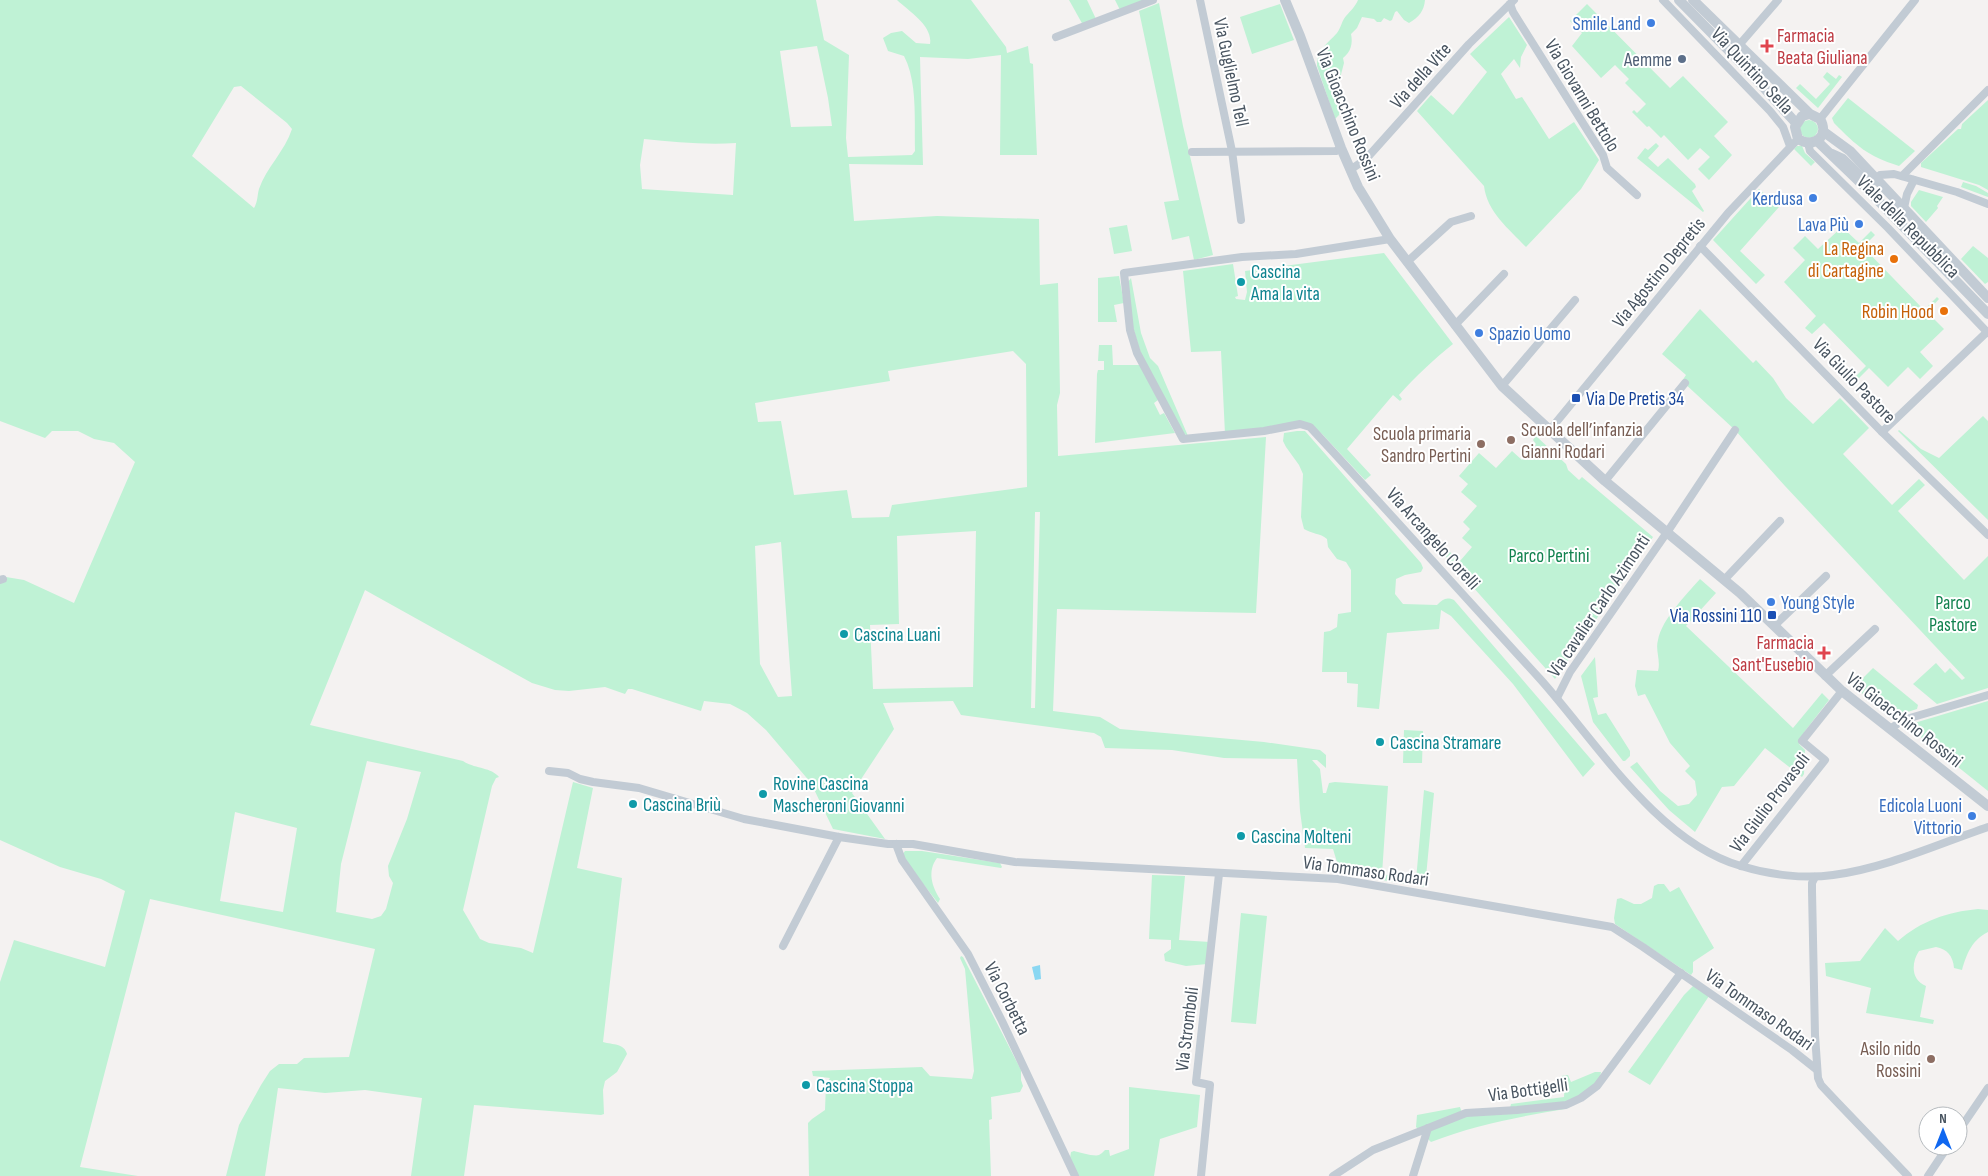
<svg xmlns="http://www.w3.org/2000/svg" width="1988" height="1176" font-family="'Sofia Sans Condensed',sans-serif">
	<rect width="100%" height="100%" fill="#f4f2f1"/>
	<g fill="#bff2d5" fill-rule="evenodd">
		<path d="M 0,0 L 816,0 L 824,40 L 849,55 L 846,138 L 848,157 L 912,155 L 915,151 C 914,121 918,83 904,56 L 888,51 L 883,38 L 891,33 L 902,31 L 916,43 L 930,44 C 933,26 910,12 897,0 L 971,0 L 1006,47 L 1007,53 L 1028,46 L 1030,63 L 1033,64 L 1037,155 L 1000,155 L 1001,55 L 968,59 L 920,57 L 923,165 L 849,164 L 854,221 L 937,216 L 1039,219 L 1040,285 L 1058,283 L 1060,393 L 1057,405 L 1058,456 L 1266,437 L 1256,613 L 1057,609 L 1053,711 L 1100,717 L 1120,729 L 1264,742 L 1320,750 L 1326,755 L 1326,768 L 1317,760 L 1312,760 L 1320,769 L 1323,793 L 1326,793 L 1329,783 L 1335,782 L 1388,786 L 1382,874 L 1416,880 L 1424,790 L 1434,793 L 1425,887 L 1345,874 L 1340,872 L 1333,849 L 1305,848 L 1300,811 L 1297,759 L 1224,758 L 1172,750 L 1105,748 L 1101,737 L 1094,733 L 961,715 L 953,701 L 883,703 L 894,729 L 852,793 L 885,839 L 833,829 L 811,783 L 766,730 L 747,713 L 730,704 L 704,701 L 701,711 L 632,689 L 628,689 L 625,694 L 605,687 L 569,691 L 555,690 L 532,683 L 365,590 L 310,725 L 463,761 C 475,769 491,767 499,777 L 496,778 L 492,786 L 463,910 L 480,939 L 489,943 L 521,948 L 533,953 L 573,782 L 593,788 L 577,868 L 622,878 L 603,1042 C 613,1045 624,1043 627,1054 L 617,1072 L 605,1081 L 603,1090 L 604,1114 L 601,1115 L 474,1105 L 464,1176 L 411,1176 L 422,1098 L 365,1090 L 325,1093 L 278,1088 L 265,1176 L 226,1176 L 239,1125 L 261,1085 L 270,1071 L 279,1064 L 297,1064 L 304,1058 L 349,1057 L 375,949 L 150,899 L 80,1167 L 138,1176 L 0,1176 L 0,982 L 14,940 L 105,967 L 125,891 L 101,879 L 60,867 L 0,840 L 0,576 L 24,580 L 74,603 L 135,462 L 114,443 L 94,439 L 78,431 L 52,431 L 45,438 L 0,421 ZM 817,46 L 828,98 L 832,126 L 791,127 L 780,51 ZM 241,86 L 287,123 L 292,129 C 285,151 266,168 259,189 C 257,196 258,201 254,208 L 192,156 L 234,87 ZM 644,139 C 675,142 705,145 736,143 L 733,195 L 642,189 L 640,165 ZM 1013,351 L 1026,364 L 1027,487 L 892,505 L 889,517 L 852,518 L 847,490 L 794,495 L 781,421 L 758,422 L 755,403 L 890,381 L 888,371 ZM 1035,512 L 1040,512 L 1035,708 L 1031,708 ZM 976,531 L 973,687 L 873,689 L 870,625 L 899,624 L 897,536 ZM 781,542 L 792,696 L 778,697 L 760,664 L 755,546 ZM 367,761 L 421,772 L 407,819 L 388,866 L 389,876 L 393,883 L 386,909 L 381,916 L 372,919 L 336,912 L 341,864 ZM 235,812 L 297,828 L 283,912 L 220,901 Z"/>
		<polygon points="1069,0 1087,0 1096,19 1083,25"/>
		<polygon points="1115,0 1146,0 1120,10"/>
		<path d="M 1358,0 L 1425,0 C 1424,11 1419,17 1409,23 L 1404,20 L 1397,11 L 1395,12 L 1392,20 L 1390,21 L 1384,18 L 1381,22 L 1377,22 L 1374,19 L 1362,17 L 1357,28 L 1351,34 C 1353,43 1351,52 1343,58 L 1344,63 L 1338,86 L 1340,89 L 1343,111 L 1335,119 L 1317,66 C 1317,50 1327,44 1337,33 C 1341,28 1342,20 1346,16 C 1351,10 1355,7 1358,0 Z"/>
		<polygon points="1159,3 1183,126 1213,255 1194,260 1189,236 1172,240 1164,202 1179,200 1139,11"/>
		<polygon points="1280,4 1294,40 1252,54 1240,17"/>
		<polygon points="1587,4 1670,88 1683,76 1728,122 1714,136 1732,155 1709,180 1698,169 1710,157 1700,148 1688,160 1664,135 1661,138 1649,126 1647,127 1632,112 1634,110 1637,113 1646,104 1625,83 1629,79 1615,65 1601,78 1572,46 1582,33 1570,21"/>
		<path d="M 1509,17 L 1527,45 L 1521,57 L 1520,68 L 1514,59 L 1501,74 L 1516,99 L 1522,97 L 1549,139 L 1574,122 L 1599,160 L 1581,189 L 1526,247 C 1509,229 1487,212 1484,186 L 1417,111 L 1431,95 L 1453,115 L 1487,72 L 1470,54 Z"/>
		<polygon points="1827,72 1836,79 1839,75 1842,77 1818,108 1796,88 1800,84 1816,99 1830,84 1823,77"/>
		<path d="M 1848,98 L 1915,151 L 1899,166 C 1867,156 1857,146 1834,123 L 1832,118 Z"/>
		<polygon points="1988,100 1988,190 1979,185 1921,167 1921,163 1958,129 1961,129 1962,124"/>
		<circle cx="1809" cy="129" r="9"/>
		<polygon points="1656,143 1659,146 1648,158 1658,167 1668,158 1695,184 1696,187 1692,191 1704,211 1703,212 1637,158 1645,148 1648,150"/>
		<polygon points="1797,146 1802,146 1805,153 1815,162 1811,166 1794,149"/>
		<polygon points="1963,182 1976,186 1988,193 1988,197 1961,187"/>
		<polygon points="1759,189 1779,207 1740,251 1765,275 1756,284 1713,240"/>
		<polygon points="1919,190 1943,197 1937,206 1938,208 1926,222 1911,206 1911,202"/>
		<polygon points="1127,225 1132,251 1114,254 1109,228"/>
		<polygon points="1842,227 1859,243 1871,231 1875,235 1863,247 1924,310 1937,297 1939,299 1927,312 1944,329 1920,352 1933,366 1920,379 1908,367 1888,387 1869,368 1856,381 1854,378 1866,366 1824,323 1812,334 1805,328 1816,316 1784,282 1805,260 1793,248 1805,236 1818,249"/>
		<polygon points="1973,246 1988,258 1988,282 1985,284 1961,259"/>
		<path d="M 1384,253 L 1453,344 C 1433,360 1416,376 1399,395 L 1402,399 L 1400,401 L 1393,395 L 1347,449 L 1371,475 L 1365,480 L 1323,435 L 1316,429 L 1300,424 L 1225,434 L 1221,351 L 1191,352 L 1183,271 L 1233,264 L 1238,296 L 1235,297 L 1236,299 L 1245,300 L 1247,292 L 1245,271 Z"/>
		<polygon points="1119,276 1124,303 1114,305 1117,322 1098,322 1098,278"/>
		<polygon points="1131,278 1141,333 1150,358 1158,366 1188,436 1184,434 1141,354 1132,324 1128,282"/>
		<polygon points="1700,309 1753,363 1756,360 1773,378 1786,398 1813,424 1840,398 1869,428 1843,454 1892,505 1919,479 1925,485 1898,511 1964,580 1988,556 1988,688 1937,704 1913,684 1936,663 1945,673 1950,668 1962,680 1965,678 1785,486 1735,430 1682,381 1686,375 1662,354"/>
		<polygon points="1099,345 1112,345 1113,365 1140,365 1158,400 1154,403 1160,415 1164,413 1175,433 1095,443 1097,374 1098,370 1104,370 1104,361 1098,361"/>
		<polygon points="1983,416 1988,421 1988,520 1898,431 1899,430 1921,449 1939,458"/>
		<path d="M 1297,431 L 1305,431 L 1421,563 L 1423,568 L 1421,572 L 1405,575 L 1396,579 L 1395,594 L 1403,604 L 1437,605 C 1443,599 1446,597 1454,600 L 1595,764 L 1583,777 L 1513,684 L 1451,616 L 1441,610 L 1439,629 L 1387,633 L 1379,709 L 1357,707 L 1358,684 L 1347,683 L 1347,672 L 1322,672 L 1324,632 L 1330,631 L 1337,627 L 1338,614 L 1351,612 L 1351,570 L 1346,562 L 1337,559 L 1328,547 L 1327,539 C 1320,533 1312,534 1304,529 L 1301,517 L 1303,474 L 1299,465 L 1286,447 L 1283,441 L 1284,433 Z"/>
		<polygon points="1536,436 1566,464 1568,470 1579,480 1582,477 1653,537 1555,679 1439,549 1442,545 1460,561 1472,547 1462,538 1470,529 1463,522 1477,506 1461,492 1468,484 1459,476 1479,453 1496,468 1512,451 1522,460 1536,444 1533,440"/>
		<path d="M 1700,579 L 1716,593 L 1686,626 L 1793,728 L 1822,693 L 1829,700 L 1805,731 L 1799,744 L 1805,750 L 1804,774 L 1802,777 L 1765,748 L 1734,786 L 1722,787 L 1695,832 L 1669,810 L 1630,767 L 1637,762 L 1660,791 L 1678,806 L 1689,804 L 1697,795 L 1695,781 L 1685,771 L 1690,766 L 1670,743 L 1645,694 L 1638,696 L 1635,686 L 1637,670 L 1658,671 C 1661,661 1655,650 1658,640 C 1662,619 1686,595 1700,579 Z"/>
		<polygon points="1595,657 1598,697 1593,698 1598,715 1606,713 1630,751 1630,756 1625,761 1623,761 1593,722 1581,676"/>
		<polygon points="1873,668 1918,705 1917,709 1892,717 1854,687"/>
		<polygon points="1988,701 1988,791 1912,730 1911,724"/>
		<polygon points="1404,730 1423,731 1422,763 1403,763"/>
		<path d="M 905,851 L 922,851 L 1000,863 L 1002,867 L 1001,868 L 937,858 C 927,871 932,887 940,899 L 938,903 L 906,862 L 903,854 Z"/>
		<polygon points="1152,875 1185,876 1179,940 1210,942 1207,964 1186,966 1165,961 1164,954 1171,949 1171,940 1149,939"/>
		<polygon points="1658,884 1664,884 1670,892 1679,887 1714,948 1693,962 1693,972 1691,975 1615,924 1614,918 1617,899 1621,898 1634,904 1641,904 1652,898 1654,886"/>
		<path d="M 1978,909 L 1988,910 L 1988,932 C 1972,940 1967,953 1962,970 L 1954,968 C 1953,956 1947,949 1936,947 L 1919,951 C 1911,963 1911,980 1926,986 L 1920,1017 L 1934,1020 L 1933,1024 L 1866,1013 L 1871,988 L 1826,976 L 1825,963 L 1860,961 L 1885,928 L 1898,941 C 1921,921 1947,912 1978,909 Z"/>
		<polygon points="1241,913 1267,916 1256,1024 1231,1022"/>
		<polygon points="961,956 963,957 1021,1070 1021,1080 1023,1086 1020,1092 991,1097 992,1119 989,1120 991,1176 809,1176 808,1123 812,1119 825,1110 826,1084 830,1078 813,1076 812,1071 922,1067 930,1076 972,1079 974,1071 965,969 960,958"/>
		<polygon points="1694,985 1709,996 1650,1085 1628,1072 1684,995"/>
		<polygon points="1595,1072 1601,1072 1599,1082 1580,1096 1566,1102 1510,1108 1511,1104 1564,1097 1565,1080 1561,1076 1568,1075 1571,1082"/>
		<path d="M 1129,1087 L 1200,1095 L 1197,1127 L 1160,1139 L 1154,1176 L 1078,1176 L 1070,1158 L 1071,1152 L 1074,1151 C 1078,1152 1095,1157 1099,1155 C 1101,1154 1103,1152 1105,1150 L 1109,1150 L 1110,1156 L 1129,1149 Z"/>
		<path d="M 1566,1105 L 1565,1109 C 1518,1117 1475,1125 1431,1142 L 1426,1137 L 1429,1128 L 1467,1114 Z"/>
		<polygon points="1460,1107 1462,1113 1419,1130 1416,1127 1417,1115"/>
	</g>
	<polygon fill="#8ad7f2" points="1040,965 1041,979 1035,980 1032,967"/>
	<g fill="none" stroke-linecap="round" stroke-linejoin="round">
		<g stroke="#c2cbd4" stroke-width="8">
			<polyline points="1200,0 1232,151 1241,220"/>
			<polyline points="1663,0 1770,111 1783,127 1790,146"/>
			<polyline points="1510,4 1513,12 1603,155 1607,168 1637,195"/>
			<polyline points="1056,37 1153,0"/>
			<polyline points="1740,44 1778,0"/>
			<polyline points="1820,119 1915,0"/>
			<polyline points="1808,143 1810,151 1888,228 1988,333"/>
			<polyline points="1192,152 1336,151 1341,148"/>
			<polyline points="1832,153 1843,158 1868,182 1872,182 1880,175 1894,174 1957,192 1988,204"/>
			<polyline points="1350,170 1366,159 1469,44 1514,0"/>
			<polyline points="1902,176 1988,90"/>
			<polyline points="1904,208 1907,194 1914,180"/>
			<path d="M 1390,239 L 1296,254 L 1242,257 L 1124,273 L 1130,330 L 1137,353 L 1183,439 L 1264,431 L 1300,424 L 1310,427 C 1388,511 1464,596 1541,680 C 1597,743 1658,842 1741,866 C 1770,875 1804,879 1833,875 C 1886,868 1938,844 1988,827"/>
			<polyline points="1700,246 1882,432 1988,535"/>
			<polyline points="1407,262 1451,222 1471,216"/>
			<polyline points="1455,325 1504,274"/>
			<polyline points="1502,386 1575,300"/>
			<polyline points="1549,431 1728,213 1798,139"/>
			<polyline points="1882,432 1987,332"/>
			<polyline points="1605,481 1685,383"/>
			<polyline points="0,580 3,579"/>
			<polyline points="1724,580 1780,521"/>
			<polyline points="1774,626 1826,576"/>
			<polyline points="1825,676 1875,629"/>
			<polyline points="1557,698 1570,672 1670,528 1735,430"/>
			<polyline points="1890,729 1903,720 1988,695"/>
			<polyline points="549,771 568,773 580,779 593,782 639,788 744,819 839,837 888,844 913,844 1015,862 1338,879 1612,927 1643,947 1792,1050 1816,1069"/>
			<polyline points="896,844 902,860 968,954 1002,1021 1075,1176"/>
			<polyline points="1741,866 1825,760 1802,741 1842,691"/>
			<polyline points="1815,877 1812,883 1812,891 1815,1035 1818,1078 1821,1085 1837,1102 1908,1176"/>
			<polyline points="783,946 839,837"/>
			<polyline points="1958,1132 1988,1088"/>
			<polyline points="1201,1176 1210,1085 1196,1082 1219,874"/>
			<polyline points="1333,1176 1373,1150 1466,1113 1517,1110 1566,1105 1581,1098 1597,1086 1681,973"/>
			<polyline points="1413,1176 1428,1128"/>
			<polyline points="1928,1176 1948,1146"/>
		</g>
		<g stroke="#c2cbd4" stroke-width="10">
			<polyline points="1285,0 1300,36 1341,148 1358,187 1390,239 1502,386 1605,481 1740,593 1842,691 1988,806"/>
			<polyline points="1679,0 1745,67 1796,123"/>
			<path d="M 1693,0 L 1810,114 L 1820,119 C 1830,136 1814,149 1798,139 L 1795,127 L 1802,116 L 1810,114"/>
			<polyline points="1824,132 1850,151 1988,298"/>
			<polyline points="1817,141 1869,191 1988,314"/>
		</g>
	</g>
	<g fill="#3f7fe0" stroke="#fff" stroke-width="2">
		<circle cx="1651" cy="23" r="5"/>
		<circle cx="1813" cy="198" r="5"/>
		<circle cx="1859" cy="224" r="5"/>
		<circle cx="1479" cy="333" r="5"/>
		<circle cx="1771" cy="602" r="5"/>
		<circle cx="1972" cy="816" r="5"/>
	</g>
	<g fill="#e0444e" stroke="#fff" stroke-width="2">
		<path d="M1764.5 38.5h5v5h5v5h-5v5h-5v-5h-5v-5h5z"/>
		<path d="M1821.5 645.5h5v5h5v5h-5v5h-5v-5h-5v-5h5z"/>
	</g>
	<circle fill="#5c6f8a" stroke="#fff" stroke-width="2" cx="1682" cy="59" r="5"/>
	<g fill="#e8710a" stroke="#fff" stroke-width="2">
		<circle cx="1894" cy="259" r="5"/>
		<circle cx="1944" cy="311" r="5"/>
	</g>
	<g fill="#0f9aa8" stroke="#fff" stroke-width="2">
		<circle cx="1241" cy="282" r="5"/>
		<circle cx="844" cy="634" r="5"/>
		<circle cx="1380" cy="742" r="5"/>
		<circle cx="763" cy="794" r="5"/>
		<circle cx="633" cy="804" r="5"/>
		<circle cx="1241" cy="836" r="5"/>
		<circle cx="806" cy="1085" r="5"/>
	</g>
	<g fill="#1a4fb4" stroke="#fff" stroke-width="2">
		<rect x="1571" y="393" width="10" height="10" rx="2.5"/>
		<rect x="1767" y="610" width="10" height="10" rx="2.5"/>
	</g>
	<g fill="#8d6e63" stroke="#fff" stroke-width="2">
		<circle cx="1511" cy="440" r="5"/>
		<circle cx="1481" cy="444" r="5"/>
		<circle cx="1931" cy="1059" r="5"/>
	</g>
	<g text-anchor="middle" stroke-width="4" stroke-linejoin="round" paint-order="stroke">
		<g font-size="19" fill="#366cbe" stroke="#fff" text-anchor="end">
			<text x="1641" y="30">Smile Land</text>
			<text x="1803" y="205">Kerdusa</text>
			<text x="1849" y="231">Lava Più</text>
			<text x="1489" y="340" text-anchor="start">Spazio Uomo</text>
			<text x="1781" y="609" text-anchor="start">Young Style</text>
			<text x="1962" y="812">Edicola Luoni<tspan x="1962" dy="22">Vittorio</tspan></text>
		</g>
		<g font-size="19" fill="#be3a42" stroke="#fff" text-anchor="start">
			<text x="1777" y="42">Farmacia<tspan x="1777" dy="22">Beata Giuliana</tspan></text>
			<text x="1814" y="649" text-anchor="end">Farmacia<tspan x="1814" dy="22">Sant'Eusebio</tspan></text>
		</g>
		<g font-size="19" fill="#4e5e75" stroke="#fff" text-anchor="end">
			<text x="1672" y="66">Aemme</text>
		</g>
		<g font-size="19" fill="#485460" stroke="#fff">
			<text transform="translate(1753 70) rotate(47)" y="7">Via Quintino Sella</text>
			<text transform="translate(1232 72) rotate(78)" y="7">Via Guglielmo Tell</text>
			<text transform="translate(1420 75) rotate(-48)" y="7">Via della Vite</text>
			<text transform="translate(1583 95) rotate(59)" y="7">Via Giovanni Bettolo</text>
			<text transform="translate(1349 114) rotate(68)" y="7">Via Gioacchino Rossini</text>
			<text transform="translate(1909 226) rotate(45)" y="7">Viale della Repubblica</text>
			<text transform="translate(1658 272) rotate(-51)" y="7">Via Agostino Depretis</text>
			<text transform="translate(1855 380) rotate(46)" y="7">Via Giulio Pastore</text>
			<text transform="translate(1434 538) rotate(48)" y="7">Via Arcangelo Corelli</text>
			<text transform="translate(1598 605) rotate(-56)" y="7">Via cavalier Carlo Azimonti</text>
			<text transform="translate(1905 719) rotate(38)" y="7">Via Gioacchino Rossini</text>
			<text transform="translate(1769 802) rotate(-53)" y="7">Via Giulio Provasoli</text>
			<text transform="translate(1366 870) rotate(8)" y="7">Via Tommaso Rodari</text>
			<text transform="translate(1008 998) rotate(63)" y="7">Via Corbetta</text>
			<text transform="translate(1760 1009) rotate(35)" y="7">Via Tommaso Rodari</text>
			<text transform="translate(1186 1029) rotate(-83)" y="7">Via Stromboli</text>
			<text transform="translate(1528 1089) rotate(-8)" y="7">Via Bottigelli</text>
		</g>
		<g font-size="19" fill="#c56008" stroke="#fff" text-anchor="end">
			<text x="1884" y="255">La Regina<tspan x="1884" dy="22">di Cartagine</tspan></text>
			<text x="1934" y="318">Robin Hood</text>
		</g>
		<g font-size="19" fill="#0d838f" stroke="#fff" text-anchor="start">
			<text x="1251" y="278">Cascina<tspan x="1251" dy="22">Ama la vita</tspan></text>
			<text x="854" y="641">Cascina Luani</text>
			<text x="1390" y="749">Cascina Stramare</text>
			<text x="773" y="790">Rovine Cascina<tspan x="773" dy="22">Mascheroni Giovanni</tspan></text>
			<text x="643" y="811">Cascina Briù</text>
			<text x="1251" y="843">Cascina Molteni</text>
			<text x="816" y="1092">Cascina Stoppa</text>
		</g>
		<g font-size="19" fill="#164399" stroke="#fff" text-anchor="start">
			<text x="1586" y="405">Via De Pretis 34</text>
			<text x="1762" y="622" text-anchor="end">Via Rossini 110</text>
		</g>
		<g font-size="19" fill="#785e54" stroke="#fff" text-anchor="end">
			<text x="1521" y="436" text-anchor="start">Scuola dell’infanzia<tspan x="1521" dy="22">Gianni Rodari</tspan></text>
			<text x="1471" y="440">Scuola primaria<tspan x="1471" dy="22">Sandro Pertini</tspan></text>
			<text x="1921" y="1055">Asilo nido<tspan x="1921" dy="22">Rossini</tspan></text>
		</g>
		<g font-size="19" fill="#12824f" stroke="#fff">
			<text x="1549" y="562">Parco Pertini</text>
			<text x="1953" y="609">Parco<tspan x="1953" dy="22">Pastore</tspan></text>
		</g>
	</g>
	<g transform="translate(1943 1131)"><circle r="24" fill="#ffffff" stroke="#b6bbbf"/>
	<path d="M0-4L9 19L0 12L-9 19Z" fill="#0f67f0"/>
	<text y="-8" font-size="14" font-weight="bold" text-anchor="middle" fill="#485460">N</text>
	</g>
</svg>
